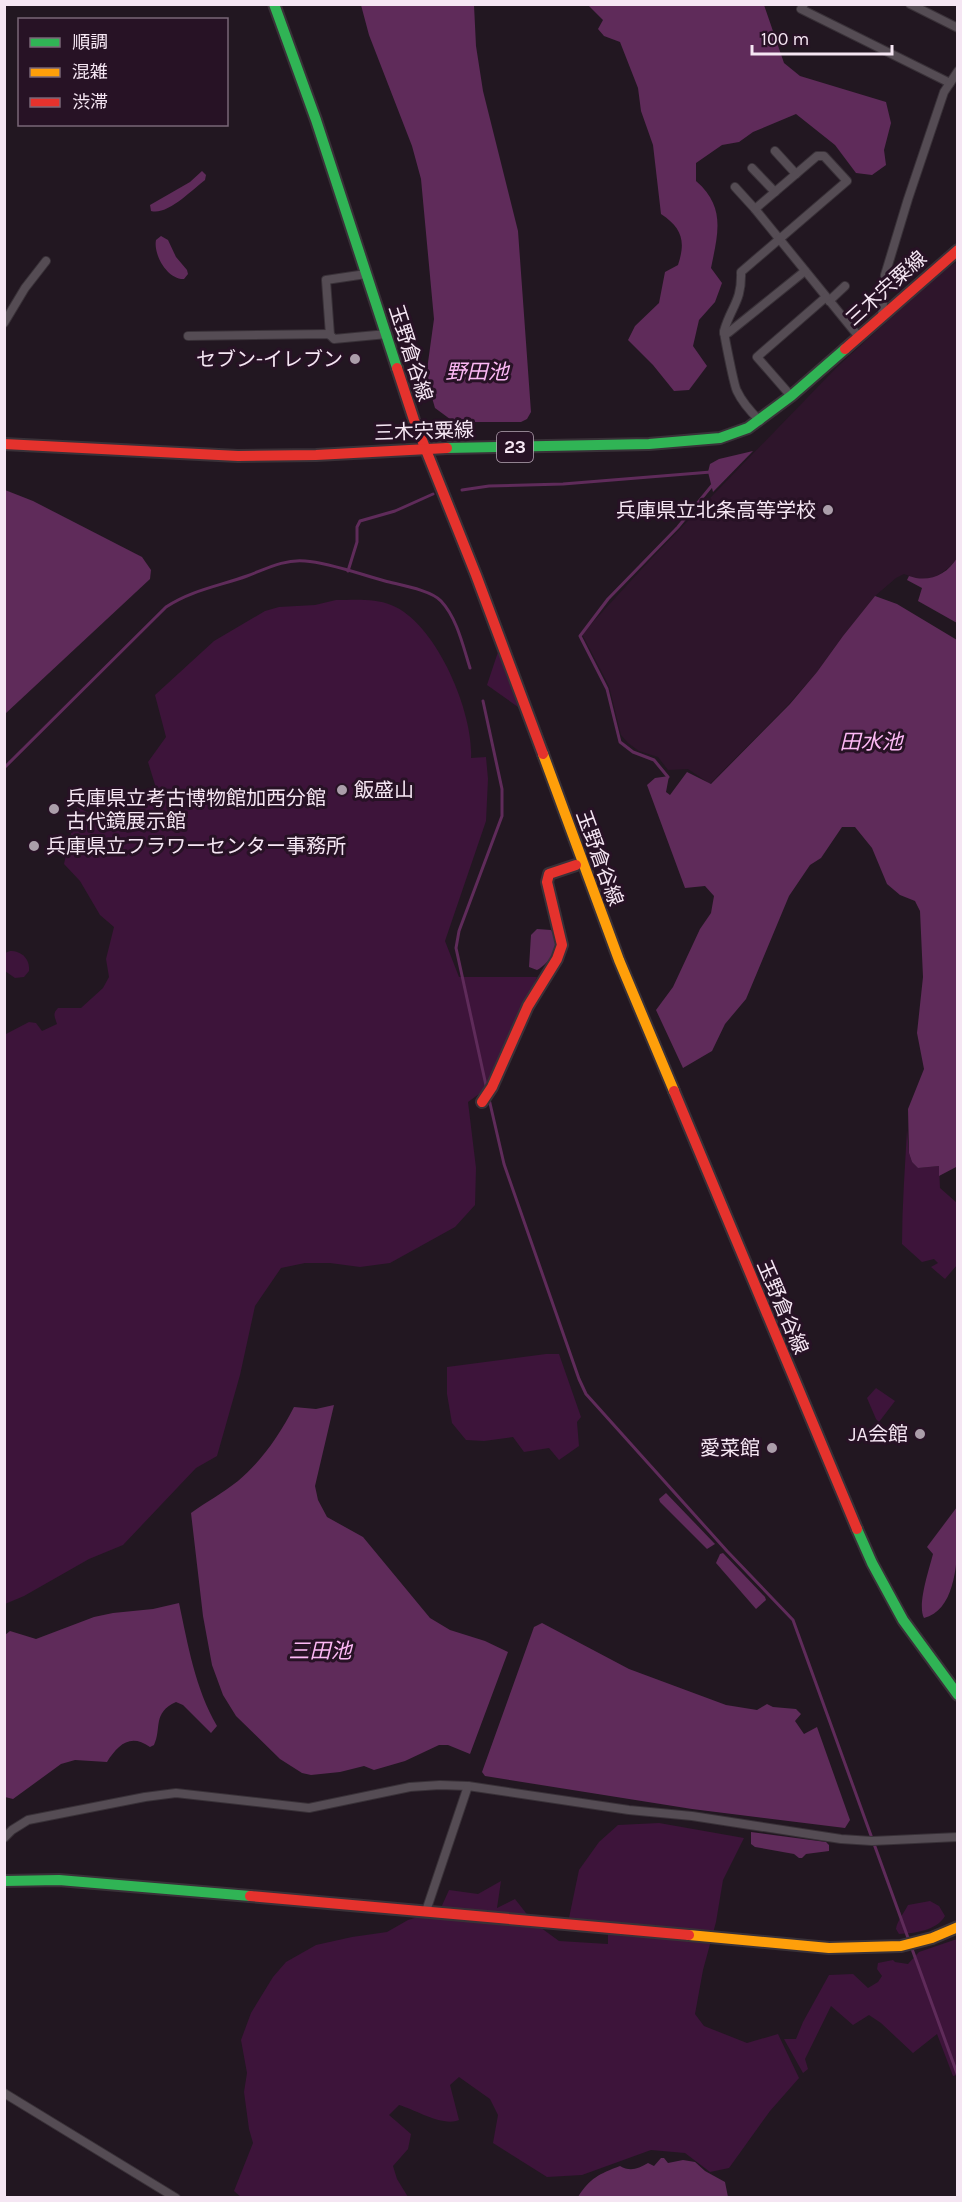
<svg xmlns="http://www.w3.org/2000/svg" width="962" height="2202" font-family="Karla,'Noto Sans JP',sans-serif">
	<rect width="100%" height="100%" fill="#221721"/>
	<polygon fill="#2e152b" points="957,262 958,558 954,564 937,576 928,580 920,580 904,574 896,578 875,596 843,636 817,672 789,704 710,784 688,769 668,770 658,757 639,751 628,743 621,735 609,686 582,634 651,559 837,367 945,269"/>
	<g fill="#3d143a">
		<path d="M 336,600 C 353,600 375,598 391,605 C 436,622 474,713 471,758 L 486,757 L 488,779 L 486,821 L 445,941 L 459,977 L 537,977 L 490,1086 L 468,1102 L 476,1168 L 475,1205 L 455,1227 L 390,1263 L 360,1267 L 330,1263 L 305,1263 L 281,1268 L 255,1306 L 240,1375 L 217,1456 L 196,1468 L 123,1545 L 89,1559 L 24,1596 L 5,1604 L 5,1038 L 6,1034 L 29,1022 L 36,1023 L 42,1031 L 57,1024 C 55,1017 52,1014 58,1008 L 81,1008 L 103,988 L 109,977 L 106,959 L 114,927 L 100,915 L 80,881 L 64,864 L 77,807 L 95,816 L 106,815 L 117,811 L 132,814 L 156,788 L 148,762 L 166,737 L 155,695 L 214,641 L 265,611 L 279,607 L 315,605 Z"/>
		<polygon points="498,652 518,707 487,685"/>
		<path d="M 10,951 C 22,951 30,959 29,971 L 24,977 L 15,978 L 5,971 L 5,953 Z"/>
		<path d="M 907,1130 L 909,1153 L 912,1162 L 918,1168 L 939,1166 L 940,1188 L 957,1203 L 957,1265 L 945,1279 L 931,1267 L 938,1263 L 934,1259 L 922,1262 L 902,1244 C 902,1206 905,1168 907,1130 Z"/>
		<polygon points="546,1354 559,1354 581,1417 577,1422 579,1446 559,1460 549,1448 524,1452 513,1437 484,1441 466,1440 452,1423 447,1394 447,1367"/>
		<polygon points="876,1388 895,1401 879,1422 876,1419 867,1398"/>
		<path d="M 659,1823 L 744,1838 L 723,1880 L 716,1922 L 703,1970 L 695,2014 L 704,2026 L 747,2043 L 778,2034 L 799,2078 L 770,2111 L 729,2168 L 710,2172 L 685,2153 L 651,2150 L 582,2175 L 547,2177 L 493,2143 L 498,2115 L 490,2099 L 459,2077 L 450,2085 L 459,2120 C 443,2127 416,2110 399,2105 L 389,2115 L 411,2134 L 408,2149 L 393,2166 L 397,2179 L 408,2197 L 242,2198 L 234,2191 L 253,2143 L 249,2129 L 244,2092 L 247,2073 L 241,2040 L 251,2013 L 273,1977 L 286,1962 L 316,1945 L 352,1937 L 387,1932 L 408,1920 L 440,1910 L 449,1890 L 478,1894 L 501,1881 L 497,1908 L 515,1899 L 533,1922 L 559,1941 L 608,1944 L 608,1925 L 569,1918 L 579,1870 L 599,1842 L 618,1825 Z"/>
		<path d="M 930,1901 L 939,1906 L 945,1916 C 936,1931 915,1933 899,1934 L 896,1929 C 897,1921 904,1913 908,1905 Z"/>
		<polygon points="957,1939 957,2075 953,2076 937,2034 913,2053 881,2023 869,2015 853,2025 831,2006 805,2059 808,2069 803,2073 784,2039 796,2039 803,2022 829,1975 853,1974 868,1988 878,1982 882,1976 877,1969 878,1963 893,1960 895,1962 908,1964 919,1952"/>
	</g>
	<g fill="#5f2b5a">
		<polygon points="361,5 474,5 476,46 483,91 518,231 531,412 527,419 521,422 454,422 435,408 426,377 434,319 421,179 412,146 369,35"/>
		<path d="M 588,5 L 764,5 L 784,63 L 800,76 L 886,102 L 891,123 L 884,150 L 886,165 L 872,175 L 856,173 L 835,145 L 796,114 L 753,132 L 739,142 L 722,145 L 696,163 L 696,181 C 726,207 718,233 711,268 L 722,283 L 715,302 L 699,320 L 693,346 L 707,366 L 689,390 L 674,391 L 653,365 L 628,340 L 635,326 L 659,303 L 665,272 L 678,265 C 686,241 682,228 661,214 L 653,145 L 641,111 L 638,88 L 620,42 L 604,36 L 598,29 L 603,20 Z"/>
		<path d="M 202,171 L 206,175 L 205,180 C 193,189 167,216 151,211 L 150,205 L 190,182 Z"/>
		<path d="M 161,236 L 168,240 L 176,257 L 187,270 L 188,274 L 184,279 C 168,280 153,255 156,240 Z"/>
		<polygon points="753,451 713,492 708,472 710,464 719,459"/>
		<polygon points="5,490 33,501 142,557 151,570 150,579 5,714"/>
		<path d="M 957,558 L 957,623 L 918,601 L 922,588 L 907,580 L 909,576 C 928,583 947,575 957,558 Z"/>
		<polygon points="875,596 897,604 957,640 958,1166 939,1176 939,1166 918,1168 912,1162 909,1153 908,1109 924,1069 917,1033 923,977 920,911 915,901 900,895 887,884 872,848 855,827 842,827 821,858 810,865 789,896 746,999 725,1024 712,1051 683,1068 656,1010 673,987 700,929 711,913 714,896 705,886 685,888 647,785 655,778 669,776 666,792 670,795 687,772 711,784 790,704 817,672 843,636"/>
		<path d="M 537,929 L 551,930 C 563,944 551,962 537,970 L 529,967 L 531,935 Z"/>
		<path d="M 334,1405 L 315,1486 L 318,1500 L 327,1517 L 363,1537 L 430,1618 L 450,1630 L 485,1641 L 508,1652 L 470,1754 L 448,1745 L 439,1745 L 405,1761 L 374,1770 L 364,1766 L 340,1772 L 311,1775 L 302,1773 L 280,1759 L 236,1716 L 223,1695 L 212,1665 L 203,1616 L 191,1513 C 206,1502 223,1493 238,1481 C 262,1461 280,1434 294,1407 L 316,1409 Z"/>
		<polygon points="666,1493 715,1544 707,1549 660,1502 659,1499"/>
		<path d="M 957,1507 C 958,1540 962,1609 924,1618 C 917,1605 929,1570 933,1554 L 927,1547 Z"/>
		<polygon points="723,1553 765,1597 766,1600 756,1609 716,1563 720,1554"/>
		<path d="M 179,1603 C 188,1645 195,1688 217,1726 L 211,1733 L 183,1705 L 176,1702 C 152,1713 162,1728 154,1745 L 150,1747 C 130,1733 118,1745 107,1762 L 75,1760 L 61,1764 L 13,1799 L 5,1797 L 5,1635 L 10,1631 L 36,1639 L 94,1617 L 113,1613 L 153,1609 Z"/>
		<polygon points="542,1623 629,1669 726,1705 757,1710 767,1704 773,1707 796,1709 801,1714 795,1721 804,1734 817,1727 850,1820 845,1828 692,1809 485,1776 482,1772 534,1627"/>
		<polygon points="751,1832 826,1842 829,1845 829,1851 806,1854 802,1858 799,1858 794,1854 755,1847 751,1844"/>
		<path d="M 661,2158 L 664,2158 L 668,2163 L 683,2160 L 695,2162 L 705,2171 L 725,2182 L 728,2197 L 578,2197 C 590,2178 599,2174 620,2166 C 630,2172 638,2169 648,2163 L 654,2166 Z"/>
	</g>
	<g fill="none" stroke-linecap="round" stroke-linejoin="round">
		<g stroke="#5f2b5a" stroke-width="3">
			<polyline points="462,490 489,486 563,484 711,472"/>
			<polyline points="348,571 357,542 357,527 360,521 395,511 433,494"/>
			<polyline points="483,701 502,789 502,816 459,931 456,948 487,1090"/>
			<path d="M 4,768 L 166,607 C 192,590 219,586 247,576 C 266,569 284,559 305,561 C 331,563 359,574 385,581 C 400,585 431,590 441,601 C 457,618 463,646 470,668"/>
			<polyline points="668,777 654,760 633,752 620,742 607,689 580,636 608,599 678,527 714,483"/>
			<polyline points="489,1099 504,1164 579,1379 586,1394 727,1551 793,1620 958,2076"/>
		</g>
		<defs>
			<g id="street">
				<polyline points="804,4 801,9 950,83"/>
				<polyline points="910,4 958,28"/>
				<polyline points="775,151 796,174"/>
				<polyline points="752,168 775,192"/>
				<polyline points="735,187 755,209 859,337"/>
				<path d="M 755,209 L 817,156 L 824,156 L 847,181 L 741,272 C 742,302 731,306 724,331 C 724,334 734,386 737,391 C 742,402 751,412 760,421"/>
				<polyline points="829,301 845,286"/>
				<polyline points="882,316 885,275 908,199 944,92 958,71"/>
				<polyline points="4,323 25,288 46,261"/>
				<polyline points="724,333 728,333 805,271"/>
				<polyline points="330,335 326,280 366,274"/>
				<polyline points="188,336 329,334 334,339 387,334"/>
				<polyline points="791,396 757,357 826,297"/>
				<polyline points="4,1838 12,1830 28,1820 145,1797 176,1793 309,1808 410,1787 440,1785 468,1786 629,1810 692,1816 841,1839 872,1841 958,1837"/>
				<polyline points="426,1911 468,1786"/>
				<polyline points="4,2093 176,2198"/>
			</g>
			<g id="fast">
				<polyline points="274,4 316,120 397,368"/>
				<polyline points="447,448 649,444 720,438 748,428 791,396 845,349"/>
				<polyline points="857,1529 872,1563 903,1620 958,1695"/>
				<polyline points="4,1881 59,1880 250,1896"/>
			</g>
			<g id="slow">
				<polyline points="543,754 619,960 674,1091"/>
				<polyline points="689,1935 829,1948 901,1946 932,1938 958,1927"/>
			</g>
			<g id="jam">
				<polyline points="845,349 958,250"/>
				<polyline points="397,368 414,420 476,575 543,754"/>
				<polyline points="4,444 238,456 316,455 447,448"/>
				<polyline points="674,1091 857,1529"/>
				<polyline points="482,1102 492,1087 528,1006 557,959 562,945 547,882 549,874 576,865"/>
				<polyline points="250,1896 689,1935"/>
			</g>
		</defs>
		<use href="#street" stroke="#393138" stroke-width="10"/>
		<use href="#fast" stroke="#393138" stroke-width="14"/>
		<use href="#slow" stroke="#393138" stroke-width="14"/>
		<use href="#jam" stroke="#393138" stroke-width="14"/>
		<use href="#street" stroke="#554c54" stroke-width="8"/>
		<use href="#fast" stroke="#30b455" stroke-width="10"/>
		<use href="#slow" stroke="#ff9f0a" stroke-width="10"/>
		<use href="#jam" stroke="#e5322d" stroke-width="10"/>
	</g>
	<g fill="#ab9eaa" stroke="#271225" stroke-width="2">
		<circle cx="355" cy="359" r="6"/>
		<circle cx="828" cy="510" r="6"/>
		<circle cx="342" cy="790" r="6"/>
		<circle cx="54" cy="809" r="6"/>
		<circle cx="34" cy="846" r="6"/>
		<circle cx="920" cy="1434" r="6"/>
		<circle cx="772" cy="1448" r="6"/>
	</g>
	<g text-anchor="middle" stroke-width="6" stroke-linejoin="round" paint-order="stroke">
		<rect fill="#271225" stroke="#b7a6b5" stroke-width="1.5" x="497" y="432" width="36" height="30" rx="4.5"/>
		<g font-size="18" font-weight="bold" fill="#f5e6f3">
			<text x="515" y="453">23</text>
		</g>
		<g font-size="20" fill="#f5e6f3" stroke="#271225">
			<text transform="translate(886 288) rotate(-42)" y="7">三木宍粟線</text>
			<text transform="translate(411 353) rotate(72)" y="7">玉野倉谷線</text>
			<text transform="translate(424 431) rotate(-2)" y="7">三木宍粟線</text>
			<text transform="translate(600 858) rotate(70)" y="7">玉野倉谷線</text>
			<text transform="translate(783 1307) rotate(67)" y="7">玉野倉谷線</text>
		</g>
		<g font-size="20" fill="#f5e6f3" stroke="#271225" text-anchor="end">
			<text x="343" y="366">セブン-イレブン</text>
			<text x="816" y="517">兵庫県立北条高等学校</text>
			<text x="354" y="797" text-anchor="start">飯盛山</text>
			<text x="66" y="805" text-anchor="start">兵庫県立考古博物館加西分館<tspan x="66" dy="23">古代鏡展示館</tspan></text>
			<text x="46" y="853" text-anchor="start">兵庫県立フラワーセンター事務所</text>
			<text x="908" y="1441">JA会館</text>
			<text x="760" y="1455">愛菜館</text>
		</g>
		<g font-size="21" font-style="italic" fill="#fdb9f5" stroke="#271225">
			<text x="477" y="379">野田池</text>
			<text x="871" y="749">田水池</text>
			<text x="320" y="1658">三田池</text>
		</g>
	</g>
	<rect width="962" height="2202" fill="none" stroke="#f5e6f3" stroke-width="12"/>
	<rect x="18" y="18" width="210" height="108" fill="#271225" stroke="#796777" stroke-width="1.5"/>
	<rect x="30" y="38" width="30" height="9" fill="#30b455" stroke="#796777" stroke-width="1.5"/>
	<text x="72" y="48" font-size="18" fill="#f5e6f3">順調</text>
	<rect x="30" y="68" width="30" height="9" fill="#ff9f0a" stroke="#796777" stroke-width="1.5"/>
	<text x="72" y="78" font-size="18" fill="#f5e6f3">混雑</text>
	<rect x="30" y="98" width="30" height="9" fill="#e5322d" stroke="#796777" stroke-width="1.5"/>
	<text x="72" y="108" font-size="18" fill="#f5e6f3">渋滞</text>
	<path d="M752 45v9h140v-9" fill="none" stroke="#f5e6f3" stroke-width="3"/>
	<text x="761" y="45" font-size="18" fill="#f5e6f3" stroke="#271225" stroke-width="4.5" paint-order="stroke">100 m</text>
</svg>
